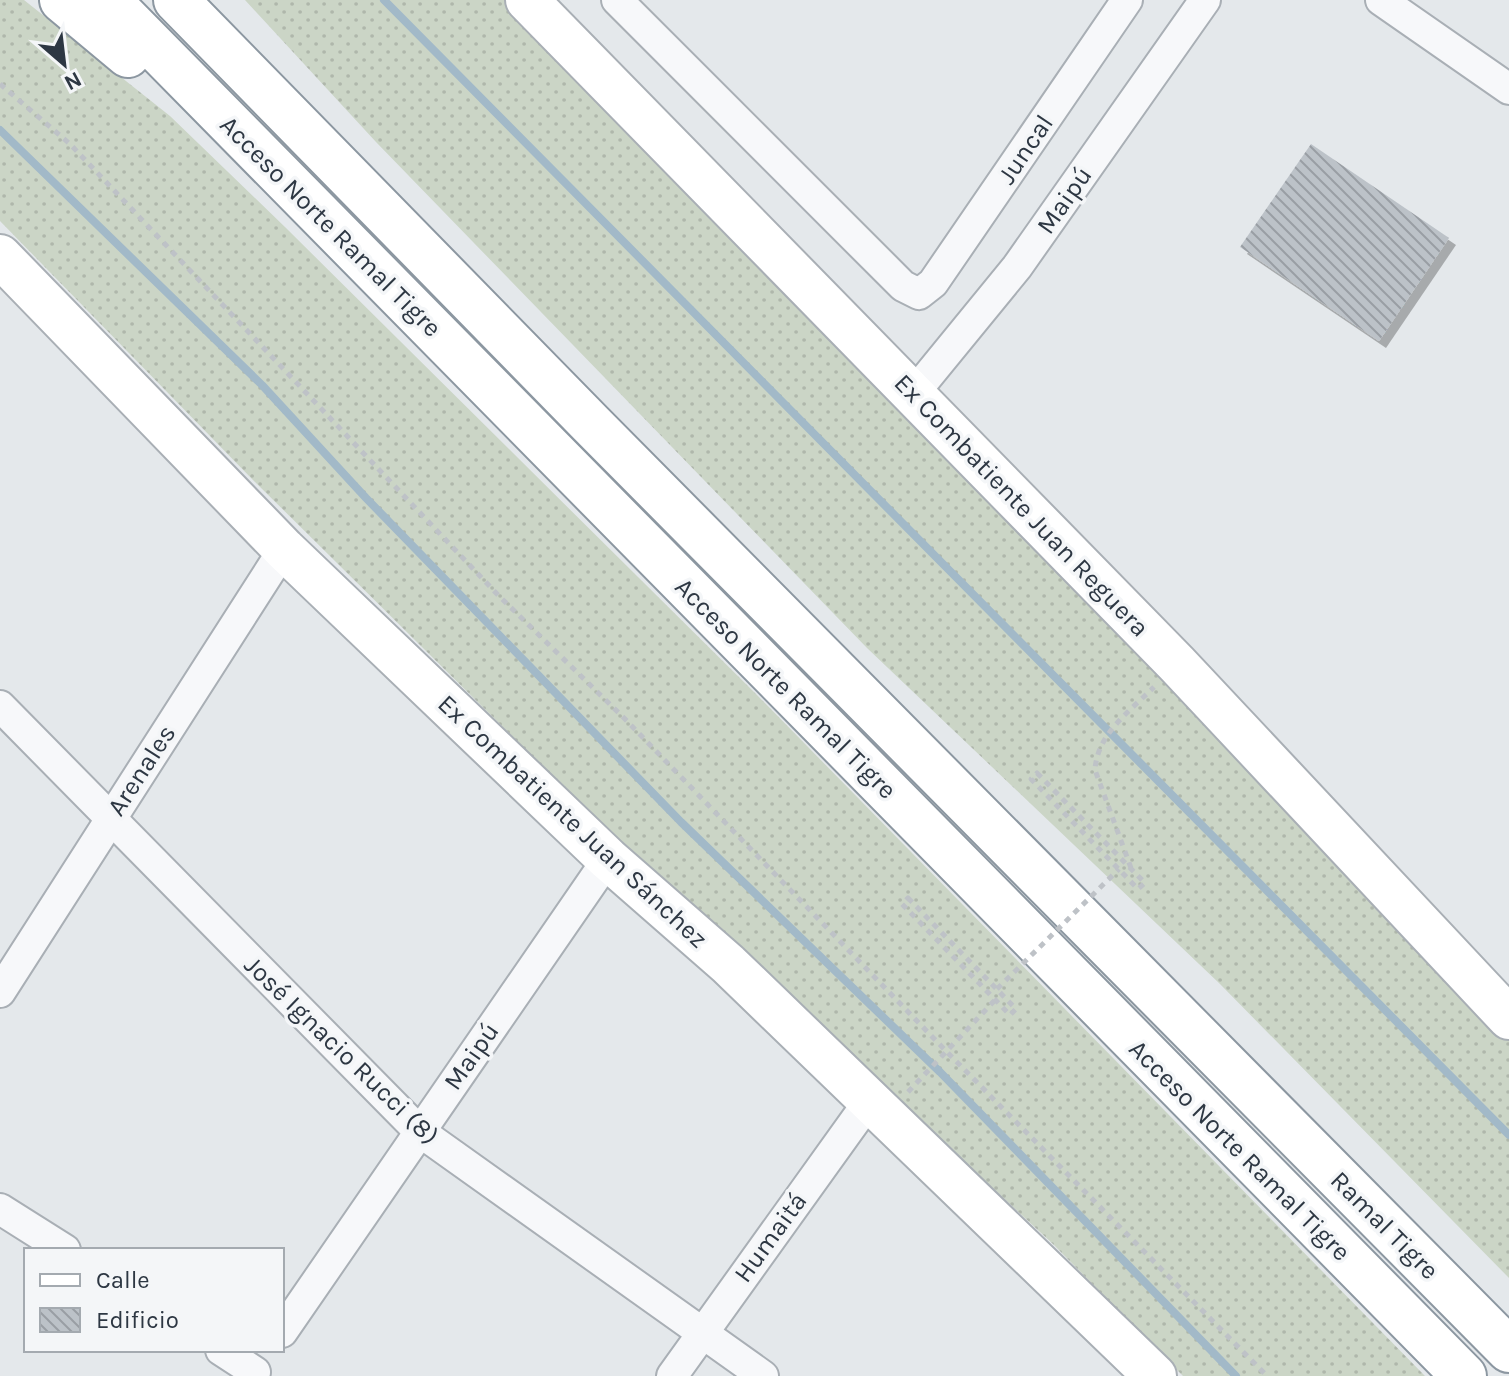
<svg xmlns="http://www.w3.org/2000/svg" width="1509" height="1376" font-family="Karla,sans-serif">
	<defs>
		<pattern id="grass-dots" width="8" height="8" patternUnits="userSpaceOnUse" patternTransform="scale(2)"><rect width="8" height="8" fill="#cbd5c6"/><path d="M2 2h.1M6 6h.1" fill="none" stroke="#afb7ab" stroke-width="1.8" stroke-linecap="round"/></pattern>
		<pattern id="building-back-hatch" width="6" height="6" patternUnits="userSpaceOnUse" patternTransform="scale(2)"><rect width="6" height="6" fill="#bcc2c8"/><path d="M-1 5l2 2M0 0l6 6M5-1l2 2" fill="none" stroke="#999ea4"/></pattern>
		<filter id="shadow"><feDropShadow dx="7" dy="7" stdDeviation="0" flood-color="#0004"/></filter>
	</defs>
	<rect width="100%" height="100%" fill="#e4e8eb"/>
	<g fill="url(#grass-dots)">
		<polygon points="0,0 24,0 170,116 285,227 756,694 1425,1376 1183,1376 1054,1245 606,829 252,479 0,221"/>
		<polygon points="245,0 518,0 1509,1027 1509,1278 1220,984 867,648 376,142"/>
	</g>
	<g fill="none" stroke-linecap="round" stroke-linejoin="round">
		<g stroke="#a2b9c8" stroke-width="8">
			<polyline points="384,0 1509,1135"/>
			<polyline points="0,130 262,385 366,498 681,822 940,1072 1236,1376"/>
		</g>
	</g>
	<polygon fill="url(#building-back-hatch)" filter="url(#shadow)" points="1311,144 1449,238 1379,341 1240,247"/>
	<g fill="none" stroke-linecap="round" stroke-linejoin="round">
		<defs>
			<g id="street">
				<polyline points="617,0 903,286 919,294 933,283 1127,0"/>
				<polyline points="1381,0 1509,89"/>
				<polyline points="914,393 1017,267 1205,0"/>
				<polyline points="0,706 419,1131 763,1376"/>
				<polyline points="0,992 284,549"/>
				<polyline points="0,1209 65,1250"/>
				<polyline points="282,1332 608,859"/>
				<polyline points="221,1350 255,1372"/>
				<polyline points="672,1376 870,1100"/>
			</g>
			<g id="secondary">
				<polyline points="527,0 1177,664 1509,1018"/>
				<polyline points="0,256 284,549 608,859 728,964 1155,1376"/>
			</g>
			<g id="highway">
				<polyline points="62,0 128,55"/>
				<polyline points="108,0 1464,1376"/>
				<polyline points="176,0 591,424 1509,1350"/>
			</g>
		</defs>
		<use href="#street" stroke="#a9afb5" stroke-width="34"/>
		<use href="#secondary" stroke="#a9afb5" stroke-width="46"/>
		<use href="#highway" stroke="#8c97a1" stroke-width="48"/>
		<g stroke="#bec2c7" stroke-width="5" stroke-dasharray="6 6" stroke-linecap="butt">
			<polyline points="0,84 70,144 498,595 624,718 946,1051 1267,1376"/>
			<polygon points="1037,773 1145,883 1138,889 1031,779"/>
			<path d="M 1131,868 L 1095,770 C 1097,734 1130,711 1154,687"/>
			<polygon points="908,898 1016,1009 1010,1015 902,904"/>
			<polyline points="908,1092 995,1000"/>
		</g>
		<use href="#street" stroke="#f7f8fa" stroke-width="30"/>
		<use href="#secondary" stroke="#fff" stroke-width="42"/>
		<use href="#highway" stroke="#fff" stroke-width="44"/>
		<polyline stroke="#bec2c7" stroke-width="5" stroke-dasharray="6 6" stroke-linecap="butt" points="997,989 1119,869"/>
	</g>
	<g text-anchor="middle" stroke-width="7" stroke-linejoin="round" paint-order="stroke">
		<g font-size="26" fill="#2d3743" stroke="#f4f6f8">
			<text transform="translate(1025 149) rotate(-56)" y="9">Juncal</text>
			<text transform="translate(1064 200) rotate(-55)" y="9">Maipú</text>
			<text transform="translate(331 226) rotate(45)" y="9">Acceso Norte Ramal Tigre</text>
			<text transform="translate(1022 505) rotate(46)" y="9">Ex Combatiente Juan Reguera</text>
			<text transform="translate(786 688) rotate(45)" y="9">Acceso Norte Ramal Tigre</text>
			<text transform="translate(141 770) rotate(-57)" y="9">Arenales</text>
			<text transform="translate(573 821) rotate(43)" y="9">Ex Combatiente Juan Sánchez</text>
			<text transform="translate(342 1050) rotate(44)" y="9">José Ignacio Rucci (8)</text>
			<text transform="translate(471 1056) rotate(-55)" y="9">Maipú</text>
			<text transform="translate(1240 1150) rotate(45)" y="9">Acceso Norte Ramal Tigre</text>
			<text transform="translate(1385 1225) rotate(45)" y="9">Ramal Tigre</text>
			<text transform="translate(770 1237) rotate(-54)" y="9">Humaitá</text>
		</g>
	</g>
	<rect x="24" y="1248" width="260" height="104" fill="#f4f6f8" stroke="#a4aab0" stroke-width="2"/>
	<rect x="40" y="1274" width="40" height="12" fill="#ffffff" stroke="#a4aab0" stroke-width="2"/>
	<text x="96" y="1288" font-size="24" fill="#2d3743">Calle</text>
	<rect x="40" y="1308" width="40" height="24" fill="url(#building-back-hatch)" stroke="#a4aab0" stroke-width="2"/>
	<text x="96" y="1328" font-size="24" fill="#2d3743">Edificio</text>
	<g transform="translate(64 64) rotate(152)" stroke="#f4f6f8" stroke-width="6" paint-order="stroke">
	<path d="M0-6L14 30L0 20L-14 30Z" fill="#2d3743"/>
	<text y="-12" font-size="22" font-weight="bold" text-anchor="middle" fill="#2d3743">N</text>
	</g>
</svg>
